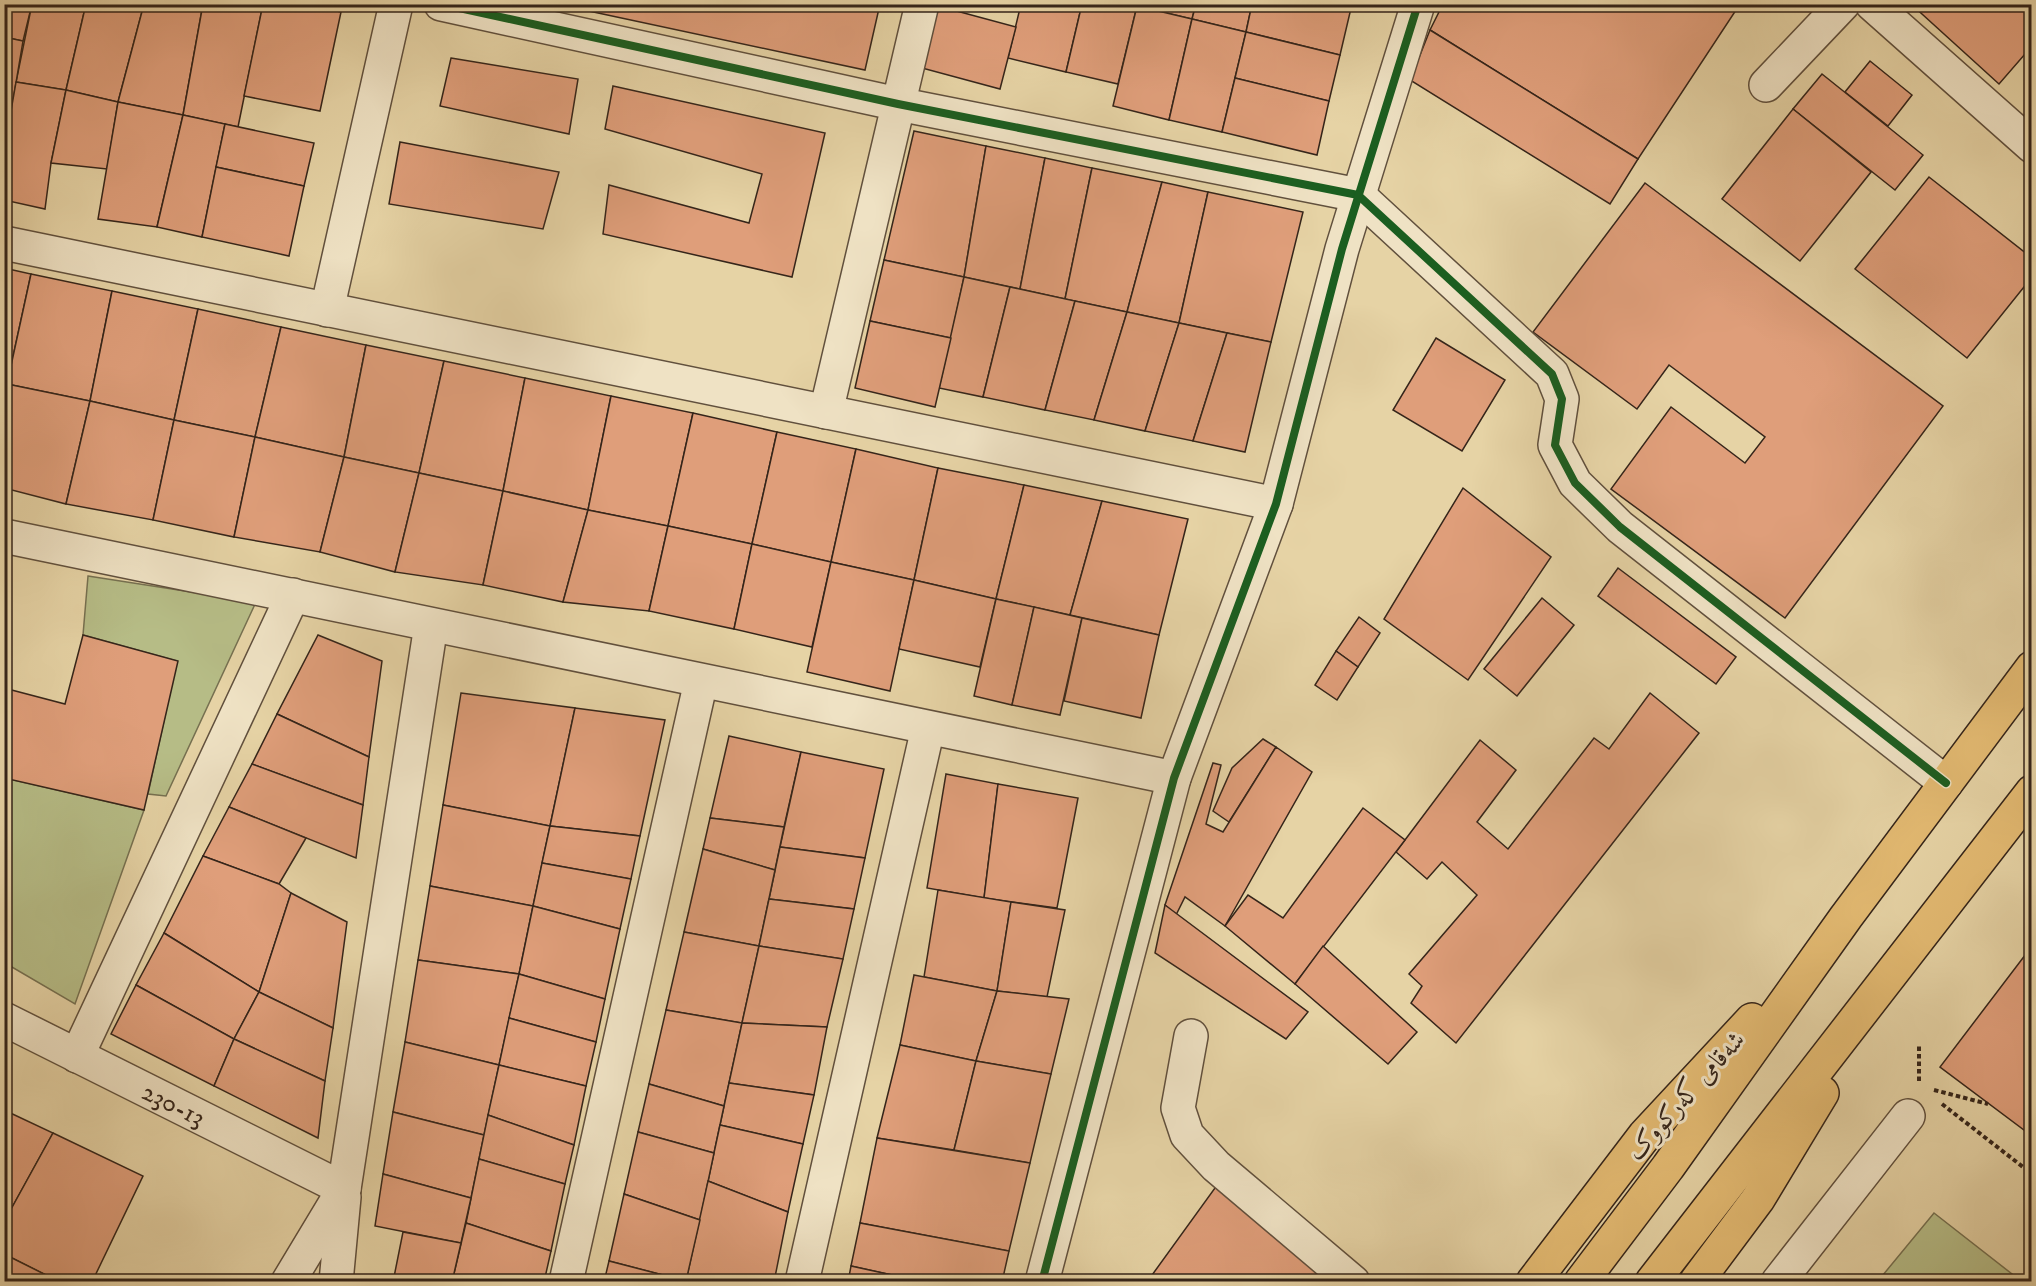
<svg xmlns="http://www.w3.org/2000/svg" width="2036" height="1286" font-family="'IM FELL DW Pica',Amiri,serif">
	<rect width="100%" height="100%" fill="#e6d3a5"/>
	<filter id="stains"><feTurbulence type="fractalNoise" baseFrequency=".00333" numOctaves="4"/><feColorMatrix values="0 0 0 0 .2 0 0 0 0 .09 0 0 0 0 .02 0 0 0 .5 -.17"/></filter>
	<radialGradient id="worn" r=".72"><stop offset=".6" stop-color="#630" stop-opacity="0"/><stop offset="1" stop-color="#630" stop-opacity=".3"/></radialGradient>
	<g fill="#b6bc86" stroke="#767050" stroke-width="1.5">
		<polygon points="88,576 256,602 166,796 148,794 177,661 83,635"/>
		<polygon points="5,778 144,810 75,1004 5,963"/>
		<polygon points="1934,1213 2021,1281 1878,1281"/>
	</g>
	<g fill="#df9e7a" stroke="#35251a" stroke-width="1.5">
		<polygon points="4,4 32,4 23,41 4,37"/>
		<polygon points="32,4 86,4 66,90 16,82"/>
		<polygon points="86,4 144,4 118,102 66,90"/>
		<polygon points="144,4 203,4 183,115 118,102"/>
		<polygon points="203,4 263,4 238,127 183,115"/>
		<polygon points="263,4 306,4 341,12 320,111 244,96"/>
		<polygon points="556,4 880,4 865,70"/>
		<polygon points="1021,4 1082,4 1066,72 1008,58"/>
		<polygon points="1082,4 1137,6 1118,84 1066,72"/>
		<polygon points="1137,4 1196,4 1192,19 1137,6"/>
		<polygon points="1196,4 1252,4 1246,32 1192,19"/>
		<polygon points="1252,4 1352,4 1340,55 1246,32"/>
		<polygon points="1443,4 1740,4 1638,159 1430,30"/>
		<polygon points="1911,4 2032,4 2032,46 1999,84"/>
		<polygon points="938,6 1016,27 1000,89 922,68"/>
		<polygon points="1137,6 1192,19 1169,120 1113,106"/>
		<polygon points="1192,19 1246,32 1222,132 1169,120"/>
		<polygon points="1430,30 1638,159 1610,204 1410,80"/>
		<polygon points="1246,32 1340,55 1329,101 1235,78"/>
		<polygon points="4,37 23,41 9,124 4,123"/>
		<polygon points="451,58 578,79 569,134 440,106"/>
		<polygon points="1870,61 1912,95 1888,126 1845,92"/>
		<polygon points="1822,74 1923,155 1895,190 1793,109"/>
		<polygon points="1235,78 1329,101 1317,155 1222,132"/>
		<polygon points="16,82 66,90 51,163 45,209 4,200 4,151"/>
		<polygon points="613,86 825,133 792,277 603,234 609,185 749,223 762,174 605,129"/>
		<polygon points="66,90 118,102 107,169 51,163"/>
		<polygon points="118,102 183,115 157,227 98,219"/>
		<polygon points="1793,109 1871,172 1800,261 1722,199"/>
		<polygon points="183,115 225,124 202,237 157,227"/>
		<polygon points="225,124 314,143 304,186 216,167"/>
		<polygon points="914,131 986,146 964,277 884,260"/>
		<polygon points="400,142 559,172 543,229 389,204"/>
		<polygon points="986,146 1045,158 1020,289 964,277"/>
		<polygon points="1045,158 1092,168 1065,299 1020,289"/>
		<polygon points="216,167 304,186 289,256 202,237"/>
		<polygon points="1092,168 1162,182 1127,312 1065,299"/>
		<polygon points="1929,177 2032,258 2032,277 1967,358 1855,269"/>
		<polygon points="1162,182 1208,192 1179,323 1127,312"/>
		<polygon points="1645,183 1943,406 1785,618 1611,489 1671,407 1745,463 1765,437 1669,365 1637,409 1533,332"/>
		<polygon points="1208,192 1303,212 1271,342 1179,323"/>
		<polygon points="884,260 964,277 951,338 870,321"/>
		<polygon points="4,268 31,274 7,384 4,383"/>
		<polygon points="31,274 112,291 90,401 7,384"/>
		<polygon points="964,277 1010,287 983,397 939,388"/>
		<polygon points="1010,287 1075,301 1045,410 983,397"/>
		<polygon points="112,291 198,309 174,420 90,401"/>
		<polygon points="1075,301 1127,312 1094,420 1045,410"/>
		<polygon points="198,309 281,327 255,437 174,420"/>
		<polygon points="1127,312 1179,323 1145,431 1094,420"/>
		<polygon points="870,321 951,338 935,407 855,388"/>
		<polygon points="1179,323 1227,333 1193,441 1145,431"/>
		<polygon points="281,327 366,345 344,457 255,437"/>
		<polygon points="1227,333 1271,342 1245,452 1193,441"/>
		<polygon points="1436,338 1505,380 1462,451 1393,410"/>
		<polygon points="366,345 444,361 419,473 344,457"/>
		<polygon points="444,361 525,378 503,491 419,473"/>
		<polygon points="525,378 611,396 588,510 503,491"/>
		<polygon points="7,384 90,401 66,504 4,488 4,395"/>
		<polygon points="611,396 693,413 668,526 588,510"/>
		<polygon points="90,401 174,420 153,520 66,504"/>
		<polygon points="693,413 777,432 752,544 668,526"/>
		<polygon points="174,420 255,437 234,537 153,520"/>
		<polygon points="777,432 856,449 831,562 752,544"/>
		<polygon points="255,437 344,457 320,552 234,537"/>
		<polygon points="856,449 938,468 914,580 831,562"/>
		<polygon points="344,457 419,473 395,572 320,552"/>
		<polygon points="938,468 1024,485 996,599 914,580"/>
		<polygon points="419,473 503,491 483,585 395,572"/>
		<polygon points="1024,485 1102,501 1070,615 996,599"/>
		<polygon points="1463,488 1551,557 1468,680 1384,619"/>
		<polygon points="503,491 588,510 563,602 483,585"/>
		<polygon points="1102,501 1188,519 1159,635 1070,615"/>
		<polygon points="588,510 668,526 649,611 563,602"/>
		<polygon points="668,526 752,544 734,629 649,611"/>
		<polygon points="752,544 831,562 812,647 734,629"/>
		<polygon points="831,562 914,580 890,691 807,672"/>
		<polygon points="1618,568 1736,657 1716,684 1598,596"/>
		<polygon points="914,580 996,599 980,667 899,649"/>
		<polygon points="1542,598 1574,625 1517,696 1484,669"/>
		<polygon points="996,599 1034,607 1012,705 974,696"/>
		<polygon points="1034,607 1082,618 1060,715 1012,705"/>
		<polygon points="1359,617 1380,633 1358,667 1336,651"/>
		<polygon points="1082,618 1159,635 1141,718 1064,701"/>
		<polygon points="83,635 178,661 144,810 4,778 4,688 65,704"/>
		<polygon points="318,635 382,661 369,757 277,714"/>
		<polygon points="1336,651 1358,667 1337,700 1315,685"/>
		<polygon points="461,693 575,708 550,826 443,805"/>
		<polygon points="1650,693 1699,733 1456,1043 1411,1003 1422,986 1409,974 1477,895 1442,862 1427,879 1396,852 1480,740 1516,770 1477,822 1508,849 1594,738 1609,749"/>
		<polygon points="575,708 665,720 640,836 550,826"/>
		<polygon points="277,714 369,757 363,805 252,764"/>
		<polygon points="729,736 801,752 784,827 710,818"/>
		<polygon points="1263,739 1276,747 1229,822 1213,811 1232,768"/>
		<polygon points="1276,747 1312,772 1225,926 1185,897 1176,915 1165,905 1213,763 1221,765 1206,824 1223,832"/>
		<polygon points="801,752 884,769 865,858 780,847"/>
		<polygon points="252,764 363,805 356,858 229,807"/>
		<polygon points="946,774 998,784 984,898 927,888"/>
		<polygon points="998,784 1078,798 1057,908 984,898"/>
		<polygon points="443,805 550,826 533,906 430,886"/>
		<polygon points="229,807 306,838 279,884 203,856"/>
		<polygon points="1363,808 1405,840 1295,984 1225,926 1248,895 1283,918"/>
		<polygon points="710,818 784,827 775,870 703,849"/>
		<polygon points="550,826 640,836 631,879 542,863"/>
		<polygon points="780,847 865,858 854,909 769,899"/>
		<polygon points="703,849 775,870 759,946 684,932"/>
		<polygon points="203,856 279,884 291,893 259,992 164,933"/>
		<polygon points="542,863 631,879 620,929 533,906"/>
		<polygon points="430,886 533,906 519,974 418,960"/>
		<polygon points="938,890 1011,902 997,991 924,977"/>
		<polygon points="291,893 347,922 333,1028 259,992"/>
		<polygon points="769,899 854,909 843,959 759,946"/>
		<polygon points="1011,902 1065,910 1047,997 997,991"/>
		<polygon points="1165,905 1308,1012 1286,1039 1155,953"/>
		<polygon points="533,906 620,929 605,999 519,974"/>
		<polygon points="684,932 759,946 742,1023 666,1010"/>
		<polygon points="164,933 259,992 234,1039 136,985"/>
		<polygon points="759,946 843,959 827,1027 742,1023"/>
		<polygon points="1323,946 1417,1032 1388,1064 1295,984"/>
		<polygon points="2032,946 2032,1136 1940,1067"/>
		<polygon points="418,960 519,974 499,1065 405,1042"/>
		<polygon points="519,974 605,999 596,1042 509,1018"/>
		<polygon points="914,975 997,991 976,1061 900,1045"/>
		<polygon points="136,985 234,1039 214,1086 111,1034"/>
		<polygon points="997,991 1069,999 1051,1074 976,1061"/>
		<polygon points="259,992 333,1028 325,1081 234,1039"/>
		<polygon points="666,1010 742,1023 724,1106 649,1084"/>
		<polygon points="509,1018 596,1042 586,1086 499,1065"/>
		<polygon points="742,1023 827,1027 814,1095 729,1083"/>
		<polygon points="234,1039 325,1081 318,1138 214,1086"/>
		<polygon points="405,1042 499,1065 484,1135 393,1112"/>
		<polygon points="900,1045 976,1061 954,1150 877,1138"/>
		<polygon points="976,1061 1051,1074 1030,1163 954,1150"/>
		<polygon points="499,1065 586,1086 574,1145 488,1115"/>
		<polygon points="729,1083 814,1095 803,1144 720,1125"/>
		<polygon points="649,1084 724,1106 714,1153 638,1132"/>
		<polygon points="4,1110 53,1133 4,1222"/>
		<polygon points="393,1112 484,1135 471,1198 383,1174"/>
		<polygon points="488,1115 574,1145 565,1184 479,1159"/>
		<polygon points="720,1125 803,1144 788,1212 708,1181"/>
		<polygon points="638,1132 714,1153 700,1220 624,1194"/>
		<polygon points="53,1133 143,1176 92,1282 60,1282 4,1254 4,1222"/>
		<polygon points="877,1138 1030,1163 1009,1251 860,1223"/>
		<polygon points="479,1159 565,1184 551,1251 466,1223"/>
		<polygon points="383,1174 471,1198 461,1243 375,1226"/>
		<polygon points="708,1181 788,1212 774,1282 686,1281"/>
		<polygon points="1220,1181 1345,1282 1147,1282"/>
		<polygon points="624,1194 700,1220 686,1281 609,1261"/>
		<polygon points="466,1223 551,1251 544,1282 452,1282"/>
		<polygon points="860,1223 1009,1251 1002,1282 924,1282 851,1266"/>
		<polygon points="403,1232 461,1243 452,1282 393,1282"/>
		<polygon points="4,1254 60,1282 4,1282"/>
		<polygon points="609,1261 686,1281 686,1282 604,1282"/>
		<polygon points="851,1266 924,1282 848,1282"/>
	</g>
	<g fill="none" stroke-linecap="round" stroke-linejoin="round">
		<defs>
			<g id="minor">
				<polyline points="441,4 898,104 1358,195 1552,374 1562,399 1555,445 1575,483 1620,527 1946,783"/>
				<polyline points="1872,4 2032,146"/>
				<polyline points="1766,85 1843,4"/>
				<polyline points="4,243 1276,504"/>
				<polyline points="327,310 396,4"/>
				<polyline points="826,412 922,4"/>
				<polyline points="4,536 1174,778"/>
				<path id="s1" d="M 4,1019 L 344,1189"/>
				<polyline points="1191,1036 1178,1108 1187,1135 1216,1166 1353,1282"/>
				<polyline points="77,1056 293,595"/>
				<polyline points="288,1282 344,1189 431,625"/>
				<polyline points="336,1282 344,1197"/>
				<polyline points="566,1282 701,681"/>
				<polyline points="802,1282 928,728"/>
				<polyline points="1042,1282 1174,778 1276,504 1342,249 1418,4"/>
				<polyline points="1778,1282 1908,1116"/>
			</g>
			<g id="highway">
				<polyline points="1533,1282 1645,1135 1752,1020"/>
				<polyline points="1581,1282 1668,1167 1846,917 2032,668"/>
				<polyline points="1652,1282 2032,792"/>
				<polyline points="1696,1282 1758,1199 1822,1093"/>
			</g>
		</defs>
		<use href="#minor" stroke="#61503d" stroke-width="36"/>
		<use href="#highway" stroke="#35251a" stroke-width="36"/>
		<g stroke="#35251a" stroke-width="4" stroke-dasharray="4.5 3" stroke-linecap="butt">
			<polyline points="1919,1081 1919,1046"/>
			<polyline points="1934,1090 1988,1104"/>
			<polyline points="1942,1104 2032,1174"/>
		</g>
		<use href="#minor" stroke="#efe2c4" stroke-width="33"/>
		<use href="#highway" stroke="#e3ba72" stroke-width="33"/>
		<defs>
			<g id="cycleway">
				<polyline points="441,4 898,104 1358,195 1552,374 1562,399 1555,445 1575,483 1620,527 1946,783"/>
				<polyline points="1042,1282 1174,778 1276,504 1342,249 1418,4"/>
			</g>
		</defs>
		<use href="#cycleway" stroke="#efe2c4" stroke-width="11"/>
		<use href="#cycleway" stroke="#1b5e20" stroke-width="8"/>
	</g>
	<g text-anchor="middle" stroke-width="6" stroke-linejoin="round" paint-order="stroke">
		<g font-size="26" fill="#35251a" stroke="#efe2c4">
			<text transform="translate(1685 1095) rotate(-48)" y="9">شەقامی کەرکووک</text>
			<text dy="9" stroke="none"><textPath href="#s1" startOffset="190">230-13</textPath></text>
		</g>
	</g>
	<rect width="2036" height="1286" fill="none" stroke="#e6d3a5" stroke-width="24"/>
	<rect x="6" y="6" width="2024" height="1274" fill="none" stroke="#35251a" stroke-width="3"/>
	<rect x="12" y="12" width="2012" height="1262" fill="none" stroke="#35251a" stroke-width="1.5"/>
	<rect width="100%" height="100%" filter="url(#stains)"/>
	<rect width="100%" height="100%" fill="url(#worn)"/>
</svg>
